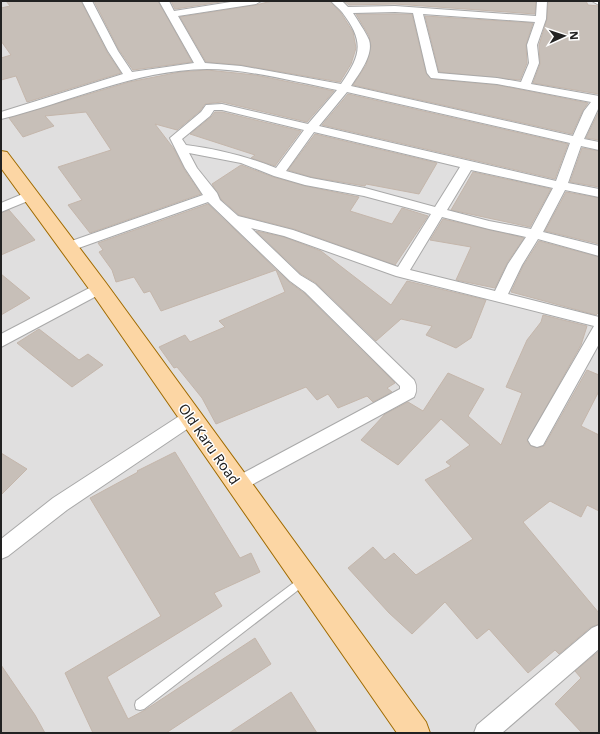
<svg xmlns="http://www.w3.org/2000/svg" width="600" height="734" font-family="'Noto Sans',sans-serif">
	<rect width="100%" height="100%" fill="#f2efe9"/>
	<rect fill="#e0dfdf" x="1" y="1" width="598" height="732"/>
	<g fill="#c7bfb8" stroke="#c4b6ab">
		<polygon points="6,1 81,1 107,52 121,73 27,102 16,76 1,80 1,58 11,55 1,41 1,8 10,6"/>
		<polygon points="94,1 158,1 192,62 133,70 119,50"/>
		<polygon points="171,1 227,1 175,9"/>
		<polygon points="272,1 330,1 341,13 353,32 356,48 351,64 340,82 241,65 206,62 180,17 256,5"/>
		<polygon points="344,1 536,1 535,14 395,4 349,5"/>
		<polygon points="548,1 586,1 588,5 599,6 599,94 533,83 540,64 539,45 547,19"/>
		<polygon points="356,14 412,14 426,73 431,79 497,85 588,103 583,110 572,134 353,85 366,65 371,46 369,36"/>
		<polygon points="425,16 533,23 526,45 527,63 520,80 439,72"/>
		<polygon points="207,70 255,75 334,91 307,122 222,102 205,104 200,111 177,130 155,124 174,149 184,169 201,194 90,233 68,205 82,200 58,167 111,150 86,112 45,116 54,126 23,137 9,118 129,82 180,72"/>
		<polygon points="348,94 568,144 555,179 322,125"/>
		<polygon points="599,111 599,140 586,138"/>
		<polygon points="215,112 222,112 301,131 275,166 251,158 255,155 190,134 211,117"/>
		<polygon points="315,134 437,163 419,194 366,184 365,186 311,177 288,170"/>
		<polygon points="582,148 599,151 599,187 570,182"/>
		<polygon points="241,165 273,177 305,186 359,197 350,211 392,224 402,208 428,216 395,265 294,229 239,215 221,199 212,184"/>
		<polygon points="473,172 551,189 530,227 451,210"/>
		<polygon points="566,192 599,198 599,244 545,231"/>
		<polygon points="208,204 289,282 304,293 395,383 387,388 392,392 373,402 367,396 338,408 328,394 317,400 306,387 216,424 202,398 177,367 174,368 159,347 185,335 190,342 225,327 219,321 285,292 276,270 161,311 150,291 144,293 134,277 116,282 112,270 99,252 103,250 98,243"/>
		<polygon points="9,210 35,240 1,255 1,213"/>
		<polygon points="443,219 524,238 507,263 495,288 456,280 471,247 430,240"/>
		<polygon points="256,231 284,237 321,251 391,305 407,281 486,300 471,338 456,348 426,335 432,326 401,319 376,341 316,283 301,274"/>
		<polygon points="539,241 599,257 599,312 596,315 511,292 523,266"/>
		<polygon points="1,274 30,298 1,315"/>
		<polygon points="543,315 587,326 581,345 527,441 531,446 537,448 544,446 587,370 599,375 599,391 581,426 599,435 599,511 587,505 581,517 550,501 523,522 599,613 599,624 591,627 559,654 555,650 528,673 489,629 477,639 445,602 412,634 389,613 348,568 373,547 385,560 394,553 416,575 473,539 425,480 451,466 446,462 470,445 441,419 398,465 361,440 385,414 408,402 423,411 448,373 484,389 468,416 501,445 522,393 506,387 527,340 541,322"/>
		<polygon points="39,329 79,360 88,354 103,365 72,387 17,343"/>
		<polygon points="175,452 240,558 251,553 260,572 214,593 222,606 107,677 128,719 145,710 255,638 271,664 166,733 93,733 65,673 161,616 90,498 138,472 137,471"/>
		<polygon points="1,453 27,469 1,495"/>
		<polygon points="599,651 599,733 582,733 555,704 581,678 575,671"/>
		<polygon points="1,665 35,715 45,733 1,733"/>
		<polygon points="291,692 317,733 229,733"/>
	</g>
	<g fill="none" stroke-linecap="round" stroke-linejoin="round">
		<defs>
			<polygon id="lane" points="303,576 306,578 308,581 306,584 144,709 140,710 136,709 135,705 136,701 300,578"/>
			<g id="street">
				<path d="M 82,1 L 92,1 L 118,51 L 132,72 L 194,63 L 159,1 L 169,1 L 174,11 L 237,1 L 261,1 L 256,4 L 178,16 L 205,63 L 241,66 L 341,84 C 361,55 365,42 342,12 C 339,8 334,5 331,1 L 342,1 L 348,7 L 395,6 L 536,16 L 537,1 L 547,1 L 546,19 L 537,45 L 539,63 L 531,84 L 599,96 L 599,107 L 584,139 L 599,142 L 599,150 L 581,146 L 568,183 L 599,189 L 599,197 L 565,190 L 543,232 L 599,246 L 599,256 L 538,239 L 522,265 L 508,294 L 599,317 L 599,344 L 543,445 L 537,447 L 531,445 L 528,440 L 594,326 L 396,276 L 284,236 L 251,228 L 300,275 L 315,284 L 414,380 C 417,386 417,391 414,397 L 244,489 L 238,492 L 232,489 L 229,484 L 232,479 L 400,389 L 400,386 L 305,292 L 290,281 L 208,202 L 73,250 L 63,250 L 61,247 L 63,244 L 203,195 L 185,168 L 170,138 L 201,112 L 206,105 L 222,104 L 308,124 L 337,90 C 296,82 248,69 207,69 C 135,70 70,102 1,119 L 1,112 L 123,74 L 108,51 ZM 395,12 L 413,13 L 427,73 L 431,78 L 497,84 L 591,102 L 584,111 L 573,136 L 351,86 C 358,75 374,55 369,40 C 365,31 358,21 353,13 ZM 423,14 L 535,22 L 527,45 L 529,63 L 521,82 L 497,78 L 438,73 ZM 347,92 L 570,143 L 556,181 L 319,126 ZM 214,110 L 222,110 L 304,130 L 276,168 C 246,156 217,149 186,145 L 182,139 L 210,116 ZM 314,132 L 460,167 L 435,207 L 365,188 L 311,178 L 286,171 ZM 189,153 L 241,163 L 274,176 L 305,185 L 364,196 L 431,214 L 398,267 L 293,230 L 238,216 L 220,200 L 217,193 L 197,168 ZM 471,170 L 553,188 L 531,229 L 489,221 L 447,210 ZM 442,217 L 489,229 L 526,237 L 508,264 L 495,291 L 410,270 Z"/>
				<polygon points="592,1 599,1 599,5"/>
				<polygon points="30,191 35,192 36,195 35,198 1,212 1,203"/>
				<polygon points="99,283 104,284 106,288 104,292 1,347 1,334"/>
				<polygon points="190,411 196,413 198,418 196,423 67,510 8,556 1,559 1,539 53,498 184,413"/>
				<polygon points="599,625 599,649 502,733 474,733 477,725 592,628"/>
			</g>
			<polygon id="primary" points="1,151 7,152 106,283 426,722 430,733 397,733 92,293 1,168"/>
		</defs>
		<use href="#lane" stroke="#a9a9a9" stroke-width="2"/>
		<use href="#street" stroke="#a9a9a9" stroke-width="2"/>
		<use href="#primary" stroke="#a06b00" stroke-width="2"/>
		<use href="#lane" fill="#fff" fill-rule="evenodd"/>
		<use href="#street" fill="#fff" fill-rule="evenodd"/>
		<use href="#primary" fill="#fcd6a4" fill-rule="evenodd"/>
	</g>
	<g text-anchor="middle" stroke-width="3" stroke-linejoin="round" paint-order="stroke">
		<g font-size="14" fill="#222" stroke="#fff">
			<text transform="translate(209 444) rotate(55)" y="5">Old Karu Road</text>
		</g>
	</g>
	<rect width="600" height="734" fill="none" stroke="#222222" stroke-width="4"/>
	<g transform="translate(564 36) rotate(87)" stroke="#ffffff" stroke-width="3" paint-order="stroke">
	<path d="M0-3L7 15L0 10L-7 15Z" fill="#222222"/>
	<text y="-6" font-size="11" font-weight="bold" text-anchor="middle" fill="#222222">N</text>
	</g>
</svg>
